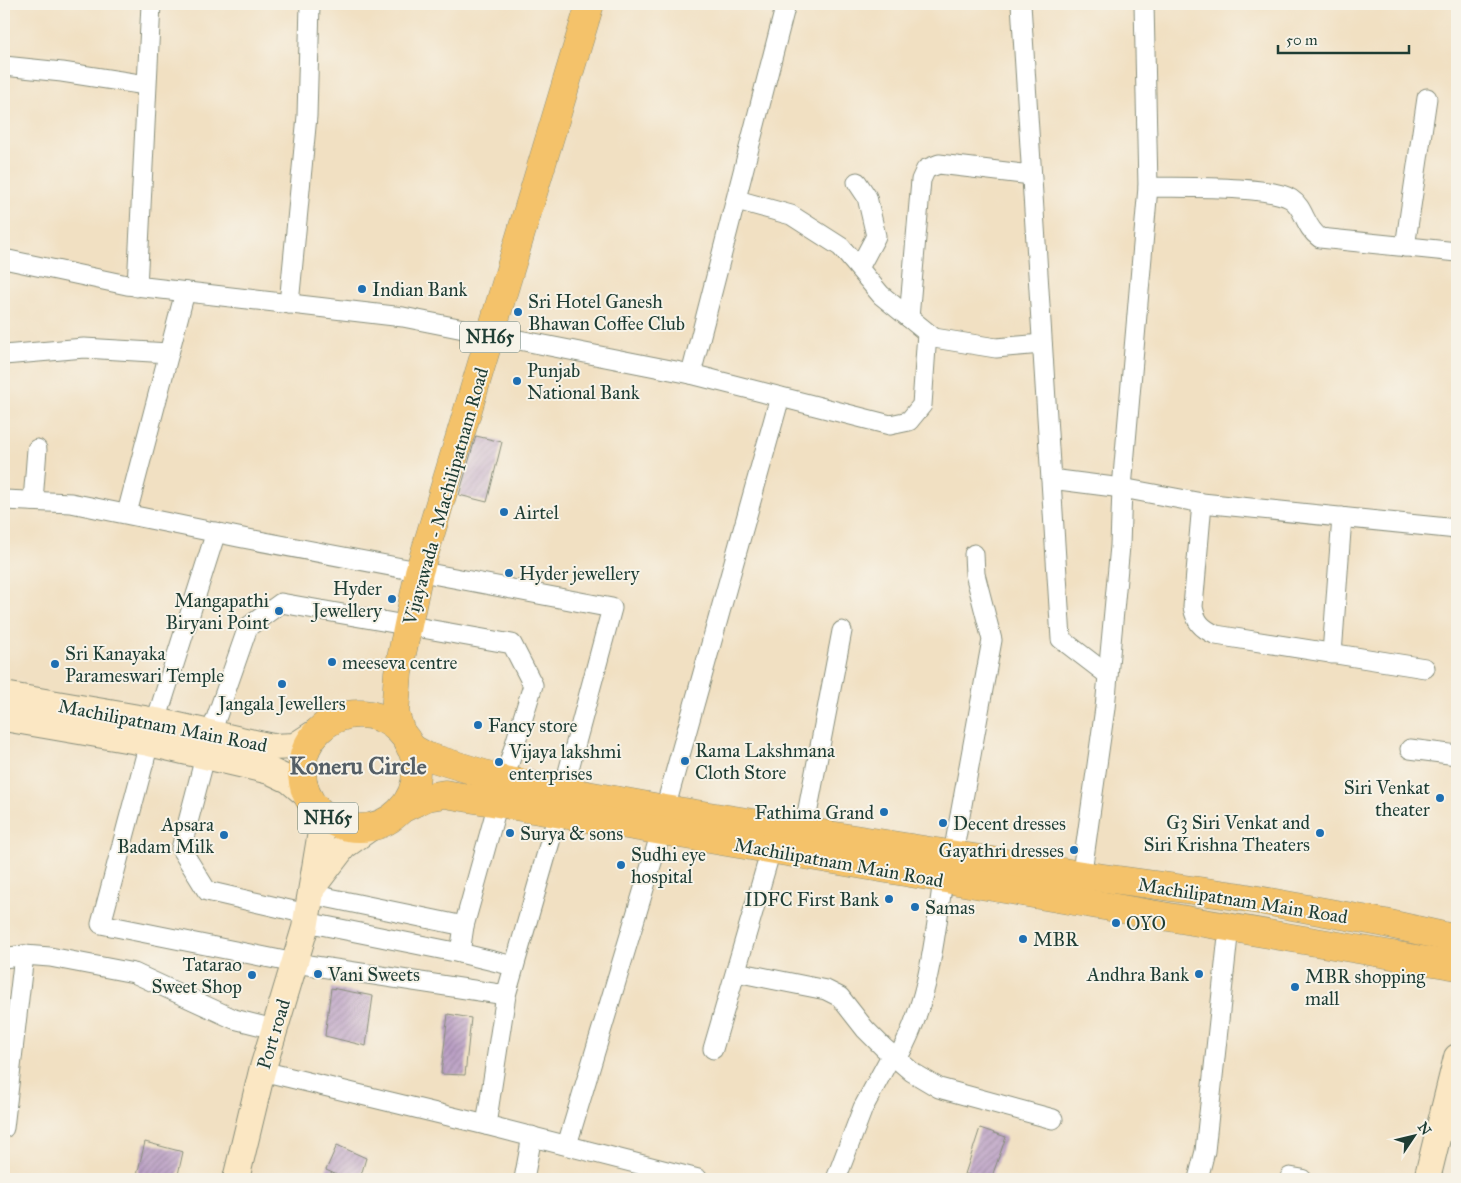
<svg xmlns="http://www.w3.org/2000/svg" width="1461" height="1183" font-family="'IM FELL Great Primer',serif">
	<defs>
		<pattern id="building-hatch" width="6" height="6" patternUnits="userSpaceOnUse" patternTransform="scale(1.25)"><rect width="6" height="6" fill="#ba9fc4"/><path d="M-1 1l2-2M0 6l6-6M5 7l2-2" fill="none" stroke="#9783a0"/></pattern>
	</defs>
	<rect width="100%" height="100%" fill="#f7f3e8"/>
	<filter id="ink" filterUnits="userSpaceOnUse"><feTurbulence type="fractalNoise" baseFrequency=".02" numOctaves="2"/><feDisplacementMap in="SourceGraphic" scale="10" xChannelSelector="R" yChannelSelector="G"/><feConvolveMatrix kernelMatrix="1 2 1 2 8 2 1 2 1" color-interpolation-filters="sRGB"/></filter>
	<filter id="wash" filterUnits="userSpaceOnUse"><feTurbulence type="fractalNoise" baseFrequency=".0096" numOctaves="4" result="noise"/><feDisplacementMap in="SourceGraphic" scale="20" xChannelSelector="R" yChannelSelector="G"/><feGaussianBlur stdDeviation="1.12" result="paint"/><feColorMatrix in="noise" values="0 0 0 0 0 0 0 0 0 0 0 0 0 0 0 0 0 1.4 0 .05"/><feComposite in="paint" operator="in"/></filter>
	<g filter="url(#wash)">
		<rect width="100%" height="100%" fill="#f1e0c2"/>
		<g id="blocks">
			<g fill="url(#building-hatch)">
				<polygon points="476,436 502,442 487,502 459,495"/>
				<polygon points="331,988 373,996 366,1046 325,1036"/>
				<polygon points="448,1014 471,1018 465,1075 441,1074"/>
				<polygon points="980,1128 1006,1137 991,1179 965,1174"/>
				<polygon points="145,1142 183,1152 177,1179 136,1179"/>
				<polygon points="337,1145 366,1158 360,1179 346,1179 326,1170"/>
			</g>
		</g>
	</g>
	<g filter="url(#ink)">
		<use href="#blocks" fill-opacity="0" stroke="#888e7b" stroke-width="1"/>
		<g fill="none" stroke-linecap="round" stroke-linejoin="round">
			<defs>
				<g id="street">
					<polyline points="786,4 691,374 890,425 909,421 922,405 927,333"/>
					<polyline points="1021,4 1061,639 1108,675"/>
					<polyline points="4,66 62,72 146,85"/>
					<polyline points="857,182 867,197 876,236 859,268"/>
					<path d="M 1148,187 C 1178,188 1269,185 1291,199 C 1305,208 1304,227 1320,238 L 1457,252"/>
					<polyline points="737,200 791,215 841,247 881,295 934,338 996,348 1042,344"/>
					<polyline points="1405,247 1427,98"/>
					<polyline points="4,259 127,285 403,317 691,374"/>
					<polyline points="137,287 151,4"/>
					<polyline points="289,304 307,116 310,4"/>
					<polyline points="909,318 921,180 926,169 939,164 1031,175"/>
					<polyline points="4,355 84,348 169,353"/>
					<polyline points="1051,479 1122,488 1202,503 1457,529"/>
					<polyline points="4,500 71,503 243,538 612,608 563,791"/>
					<polyline points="33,501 37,449"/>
					<path d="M 1202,503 L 1193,607 C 1196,622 1201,628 1216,635 L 1425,668"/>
					<polyline points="127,513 185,292"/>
					<polyline points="216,532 149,743 101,924 295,963 506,995"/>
					<polyline points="1332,654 1342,517"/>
					<polyline points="211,733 248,627 281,603 512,644 533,685 504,780"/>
					<polyline points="1410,749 1457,755"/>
					<polyline points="205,757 181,849 207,891 307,914"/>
					<polyline points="665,809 780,397"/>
					<polyline points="804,830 842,631"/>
					<polyline points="953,854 992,640 975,574 974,554"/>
					<polyline points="1080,886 1105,708 1120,546 1122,488 1148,187 1144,4"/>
					<polyline points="310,894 464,926"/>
					<polyline points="306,922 460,953 464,926 498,803"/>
					<polyline points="460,953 514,966"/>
					<polyline points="4,958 24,955 50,957 134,973 234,1019 274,1029"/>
					<polyline points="736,972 826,990 840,997 865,1029 884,1048 912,1072 939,1088 1053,1119"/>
					<polyline points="713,1049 771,850"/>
					<path d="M 897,1059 C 929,1003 934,942 943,880"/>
					<polyline points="262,1071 486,1125 698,1179"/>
					<polyline points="486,1125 506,995 558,814"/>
					<polyline points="4,1128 24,955"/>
					<polyline points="567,1145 661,832"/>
					<polyline points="1290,1177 1302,1179"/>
					<polyline points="524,1179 532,1136"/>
					<polyline points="836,1179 863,1108 892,1054"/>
					<polyline points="1198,1179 1205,1151 1229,927"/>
				</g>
				<g id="secondary">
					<polyline points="4,695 156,721 272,747 295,746 318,731"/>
					<polyline points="4,718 149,743 270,771 289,780 308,796"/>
					<polyline points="315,884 344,846 371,827"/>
					<polyline points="236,1179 262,1071 305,928 321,832 319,811"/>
					<polyline points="1427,1179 1457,1057"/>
				</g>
				<g id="primary">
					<polyline points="410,747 426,756 504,780 665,809 1082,875 1236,896 1385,923 1457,939"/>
					<polyline points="402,809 427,797 445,794 1457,966"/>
				</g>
				<g id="highway">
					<circle cx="359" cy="771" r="57"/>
					<polyline points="401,732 395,713 398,673 419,572 590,4"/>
				</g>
			</defs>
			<use href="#street" stroke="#888e7b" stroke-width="21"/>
			<use href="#secondary" stroke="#888e7b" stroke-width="28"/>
			<use href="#primary" stroke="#888e7b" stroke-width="29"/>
			<use href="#highway" stroke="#888e7b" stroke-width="29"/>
			<use href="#street" stroke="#fff" stroke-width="19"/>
			<use href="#secondary" stroke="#fbe7c3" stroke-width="26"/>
			<use href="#primary" stroke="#f4c26a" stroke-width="28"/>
			<use href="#highway" stroke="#f4c26a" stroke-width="28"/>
		</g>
	</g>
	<g fill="#1f6fb2" stroke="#f7f3e8" stroke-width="2">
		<circle cx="362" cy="289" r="5"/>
		<circle cx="518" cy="312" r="5"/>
		<circle cx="517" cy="381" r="5"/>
		<circle cx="504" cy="512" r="5"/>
		<circle cx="509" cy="573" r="5"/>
		<circle cx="392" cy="599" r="5"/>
		<circle cx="279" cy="611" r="5"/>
		<circle cx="332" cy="662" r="5"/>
		<circle cx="55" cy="664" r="5"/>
		<circle cx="282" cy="684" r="5"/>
		<circle cx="478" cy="725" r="5"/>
		<circle cx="685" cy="761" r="5"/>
		<circle cx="499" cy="762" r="5"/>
		<circle cx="1440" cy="798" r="5"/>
		<circle cx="884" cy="812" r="5"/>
		<circle cx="943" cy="823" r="5"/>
		<circle cx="510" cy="833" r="5"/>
		<circle cx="1320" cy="833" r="5"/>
		<circle cx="224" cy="835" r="5"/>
		<circle cx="1074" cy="850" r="5"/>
		<circle cx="621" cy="865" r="5"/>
		<circle cx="889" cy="899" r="5"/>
		<circle cx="915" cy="907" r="5"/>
		<circle cx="1116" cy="923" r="5"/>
		<circle cx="1023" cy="939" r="5"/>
		<circle cx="318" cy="974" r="5"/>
		<circle cx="1199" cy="974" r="5"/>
		<circle cx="252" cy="975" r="5"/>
		<circle cx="1295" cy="987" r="5"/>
	</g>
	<g text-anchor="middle" stroke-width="4" stroke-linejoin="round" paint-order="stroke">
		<g fill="#f7f3e8" stroke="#60746a" stroke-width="1">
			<rect x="460" y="321.5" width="60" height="31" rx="4"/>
			<rect x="298" y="802.5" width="60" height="31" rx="4"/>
		</g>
		<g font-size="18" font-weight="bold" fill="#1f3d34">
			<text x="490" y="343">NH65</text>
			<text x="328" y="824">NH65</text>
		</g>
		<g font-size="19" fill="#1f3d34" stroke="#f7f3e8" text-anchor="start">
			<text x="372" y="296">Indian Bank</text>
			<text x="528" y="308">Sri Hotel Ganesh<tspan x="528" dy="22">Bhawan Coffee Club</tspan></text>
			<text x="527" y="377">Punjab<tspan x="527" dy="22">National Bank</tspan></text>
			<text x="514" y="519">Airtel</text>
			<text x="519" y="580">Hyder jewellery</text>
			<text x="382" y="595" text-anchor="end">Hyder<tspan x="382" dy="22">Jewellery</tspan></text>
			<text x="269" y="607" text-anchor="end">Mangapathi<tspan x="269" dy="22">Biryani Point</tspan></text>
			<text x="65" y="660">Sri Kanayaka<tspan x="65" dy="22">Parameswari Temple</tspan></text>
			<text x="342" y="669">meeseva centre</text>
			<text x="282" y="710" text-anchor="middle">Jangala Jewellers</text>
			<text x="488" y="732">Fancy store</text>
			<text x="695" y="757">Rama Lakshmana<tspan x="695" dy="22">Cloth Store</tspan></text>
			<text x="509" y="758">Vijaya lakshmi<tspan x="509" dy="22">enterprises</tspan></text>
			<text x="1430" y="794" text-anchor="end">Siri Venkat<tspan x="1430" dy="22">theater</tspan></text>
			<text x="874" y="819" text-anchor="end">Fathima Grand</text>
			<text x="1310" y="829" text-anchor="end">G3 Siri Venkat and<tspan x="1310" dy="22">Siri Krishna Theaters</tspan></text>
			<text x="953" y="830">Decent dresses</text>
			<text x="214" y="831" text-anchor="end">Apsara<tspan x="214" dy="22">Badam Milk</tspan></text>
			<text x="520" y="840">Surya &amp; sons</text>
			<text x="1064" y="857" text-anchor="end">Gayathri dresses</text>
			<text x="631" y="861">Sudhi eye<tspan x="631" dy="22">hospital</tspan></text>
			<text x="879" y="906" text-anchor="end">IDFC First Bank</text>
			<text x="925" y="914">Samas</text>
			<text x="1126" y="930">OYO</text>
			<text x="1033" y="946">MBR</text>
			<text x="242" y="971" text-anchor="end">Tatarao<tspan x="242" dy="22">Sweet Shop</tspan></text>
			<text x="328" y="981">Vani Sweets</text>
			<text x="1189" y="981" text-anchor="end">Andhra Bank</text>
			<text x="1305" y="983">MBR shopping<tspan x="1305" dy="22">mall</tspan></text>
		</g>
		<g font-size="19" fill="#1f3d34" stroke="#f7f3e8">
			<text transform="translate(445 496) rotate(-74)" y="7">Vijayawada - Machilipatnam Road</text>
			<text transform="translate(163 725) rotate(11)" y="7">Machilipatnam Main Road</text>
			<text transform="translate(839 862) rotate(10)" y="7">Machilipatnam Main Road</text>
			<text transform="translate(1243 900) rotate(9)" y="7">Machilipatnam Main Road</text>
			<text transform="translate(273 1034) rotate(-73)" y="7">Port road</text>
		</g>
		<g font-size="24" font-weight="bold" fill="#555f66" stroke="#f7f3e8">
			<text x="358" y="774">Koneru Circle</text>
		</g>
	</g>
	<rect width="1461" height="1183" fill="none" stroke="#f7f3e8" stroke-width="20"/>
	<g transform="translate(1414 1136) rotate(55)" stroke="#f7f3e8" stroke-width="4" paint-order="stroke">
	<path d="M0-4L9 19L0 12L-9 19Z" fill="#1f3d34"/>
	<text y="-8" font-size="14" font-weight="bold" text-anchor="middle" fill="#1f3d34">N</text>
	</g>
	<path d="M1278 45v8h131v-8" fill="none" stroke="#1f3d34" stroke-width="2.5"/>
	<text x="1286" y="45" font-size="15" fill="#1f3d34" stroke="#f7f3e8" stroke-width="4" paint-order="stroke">50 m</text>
</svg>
